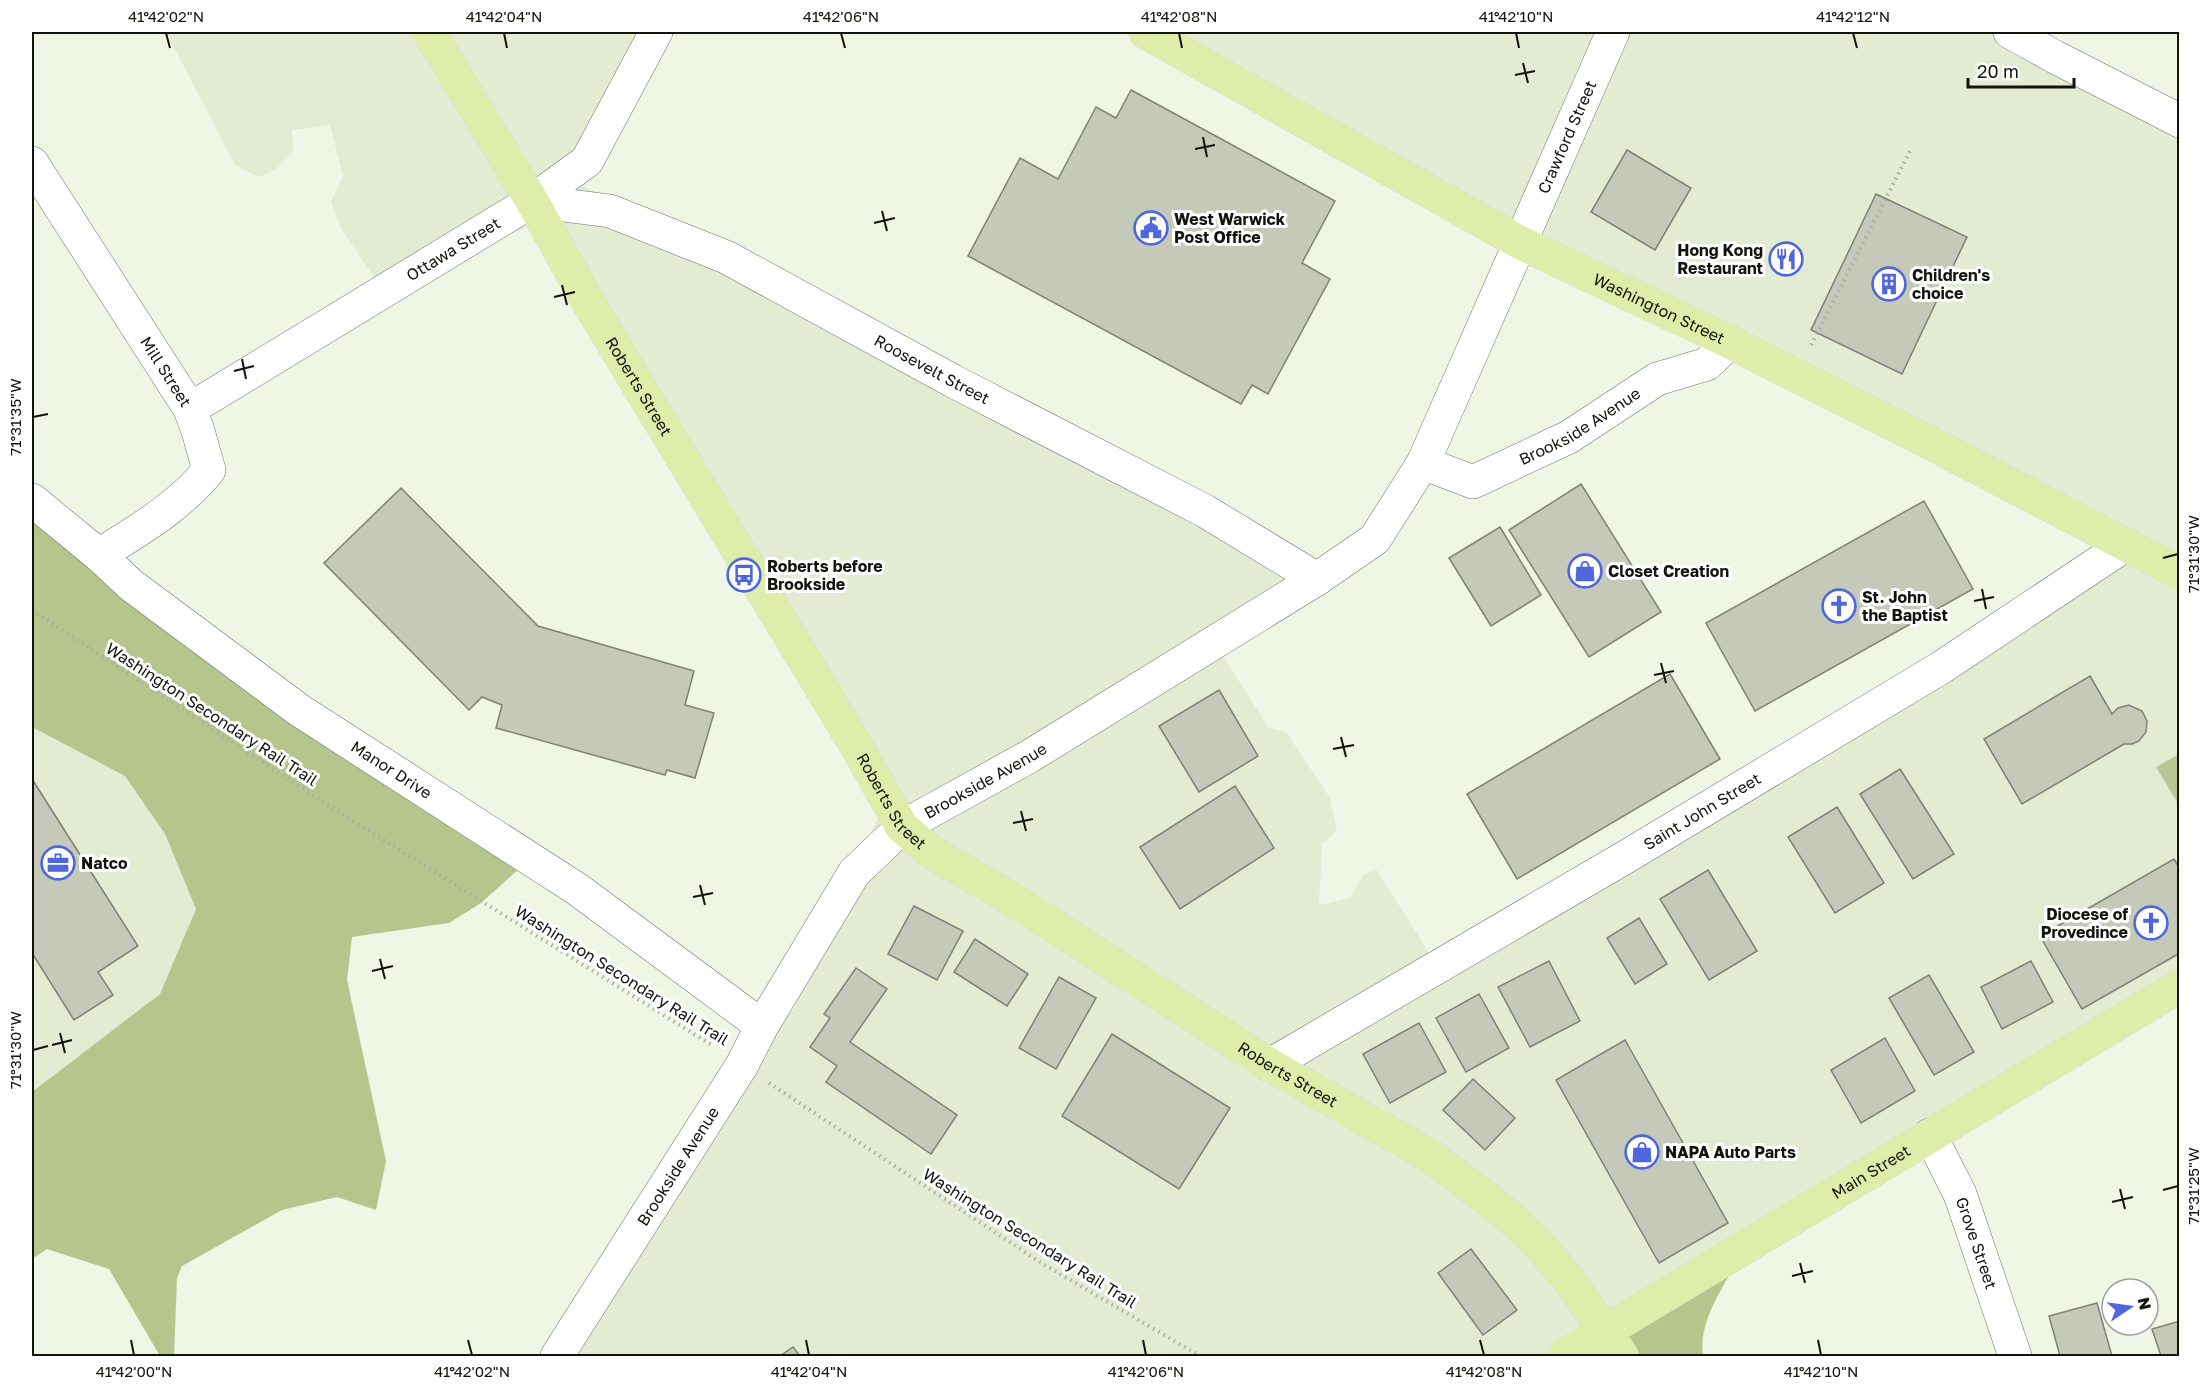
<svg xmlns="http://www.w3.org/2000/svg" width="2211" height="1388" font-family="'Golos Text',sans-serif">
	<rect width="100%" height="100%" fill="#f0f6e5"/>
	<g fill="#e3ebd3">
		<polygon points="166,32 655,32 570,179 1338,570 1221,653 1269,728 1286,732 1330,798 1337,831 1322,844 1319,905 1350,898 1363,875 1376,869 1436,964 2119,550 1159,32 2008,32 2179,118 2179,990 1569,1356 560,1356 760,1023 793,1011 824,934 890,792 551,215 373,299 383,290 340,227 331,201 343,176 330,125 292,130 293,152 276,169 259,177 235,165"/>
		<polygon points="32,727 125,776 165,834 196,909 160,994 32,1092"/>
	</g>
	<polygon fill="#b9c795" points="2179,754 2179,805 2156,767"/>
	<g fill="#b5c58b">
		<polygon points="32,501 529,860 481,903 449,923 352,937 347,980 386,1161 376,1210 337,1197 282,1210 182,1266 177,1278 174,1356 160,1356 109,1269 47,1249 32,1259 32,1092 160,994 196,909 165,834 125,776 32,727"/>
		<path d="M 1740,1256 C 1724,1287 1698,1320 1703,1356 L 1569,1356 Z"/>
	</g>
	<g fill="#c5c9b9" stroke="#7e8274" stroke-width="1.5">
		<polygon points="1131,90 1335,201 1302,263 1330,279 1268,394 1252,385 1241,404 968,256 1020,158 1058,179 1096,107 1116,118"/>
		<polygon points="1627,150 1691,188 1655,250 1591,212"/>
		<polygon points="1876,194 1967,237 1902,374 1811,330"/>
		<polygon points="1581,484 1661,612 1589,657 1509,530"/>
		<polygon points="401,488 538,626 694,671 685,705 714,713 695,778 667,770 665,775 496,728 502,705 482,697 469,710 324,563"/>
		<polygon points="1924,501 1973,589 1755,711 1706,623"/>
		<polygon points="1500,527 1541,595 1491,626 1449,558"/>
		<polygon points="1670,674 1720,759 1517,879 1467,794"/>
		<polygon points="2090,676 2112,714 2118,708 2129,705 2142,711 2147,721 2146,732 2139,741 2132,744 2124,744 2022,804 1984,739"/>
		<polygon points="1219,690 1258,756 1199,792 1159,726"/>
		<polygon points="1900,769 1954,854 1913,879 1860,794"/>
		<polygon points="32,779 138,946 98,972 113,995 74,1020 32,953"/>
		<polygon points="1235,786 1274,848 1180,909 1140,847"/>
		<polygon points="1837,807 1884,883 1835,913 1788,837"/>
		<polygon points="2174,859 2180,869 2180,953 2082,1009 2040,936"/>
		<polygon points="1708,870 1757,951 1709,980 1660,899"/>
		<polygon points="914,906 963,931 937,980 888,954"/>
		<polygon points="1639,918 1667,964 1635,984 1607,938"/>
		<polygon points="975,939 1028,974 1007,1006 954,972"/>
		<polygon points="1549,961 1580,1021 1530,1047 1498,987"/>
		<polygon points="2031,961 2053,1002 2002,1029 1981,987"/>
		<polygon points="856,968 887,989 850,1042 957,1115 931,1154 826,1082 837,1066 810,1047 830,1018 824,1014"/>
		<polygon points="1929,975 1974,1052 1934,1075 1889,998"/>
		<polygon points="1059,977 1096,998 1056,1069 1019,1048"/>
		<polygon points="1479,994 1509,1048 1466,1072 1436,1018"/>
		<polygon points="1419,1023 1446,1072 1390,1103 1363,1054"/>
		<polygon points="1112,1034 1230,1108 1179,1189 1062,1116"/>
		<polygon points="1885,1038 1915,1091 1861,1123 1831,1070"/>
		<polygon points="1625,1040 1728,1223 1659,1263 1556,1080"/>
		<polygon points="1473,1079 1515,1118 1485,1150 1443,1110"/>
		<polygon points="1471,1249 1517,1310 1483,1335 1438,1273"/>
		<polygon points="2097,1303 2112,1356 2060,1356 2049,1316"/>
		<polygon points="2180,1321 2180,1356 2161,1356 2152,1329"/>
		<polygon points="793,1347 800,1356 780,1356"/>
	</g>
	<g fill="none" stroke-linecap="round" stroke-linejoin="round">
		<defs>
			<g id="minor">
				<polyline points="2010,32 2055,57 2180,121"/>
				<path id="s1" d="M 32,163 L 190,409 L 198,431 L 209,470 C 179,507 139,530 99,555"/>
				<path id="s2" d="M 532,201 L 610,211 L 726,257 L 953,381 L 1205,511 L 1317,579"/>
				<path id="s3" d="M 190,409 L 532,201 L 587,161 L 656,32"/>
				<path id="s4" d="M 1423,463 L 1473,482 L 1569,437 L 1657,379 L 1707,364 L 1730,342"/>
				<path id="s5" d="M 32,500 L 99,555 L 131,585 L 299,710 L 577,889 L 762,1026"/>
				<path id="s6" d="M 1270,1065 L 1624,858 L 1942,667 L 2125,545"/>
				<path id="s7" d="M 1930,1135 L 1960,1194 L 2015,1356"/>
				<path id="s8" d="M 557,1356 L 742,1065 L 762,1026 L 854,873 L 902,827 L 1030,756 L 1317,579 L 1375,539 L 1423,463 L 1613,32"/>
			</g>
			<g id="major">
				<path id="s9" d="M 429,32 L 532,201 L 588,302 L 857,747 L 902,827 L 931,852 L 1012,899 L 1270,1065 L 1432,1157 L 1508,1215 L 1540,1246 L 1565,1275 L 1622,1356"/>
				<path id="s10" d="M 1145,32 L 1521,243 L 1730,342 L 1936,446 L 2180,573"/>
				<path id="s11" d="M 1564,1356 L 2180,986"/>
			</g>
		</defs>
		<use href="#minor" stroke="#707465" stroke-width="34"/>
		<use href="#major" stroke="#d9d9d8" stroke-width="34"/>
		<g stroke="#a9aea0" stroke-width="4" stroke-dasharray="1.5 4.5" stroke-linecap="butt">
			<polyline points="1811,345 1910,151"/>
			<polyline points="32,610 331,807 713,1046"/>
			<polyline points="769,1083 1043,1264 1200,1356"/>
		</g>
		<use href="#minor" stroke="#fff" stroke-width="33"/>
		<use href="#major" stroke="#deeeaa" stroke-width="33"/>
	</g>
	<path fill="none" stroke="#12140e" stroke-width="2" d="M 166,33 L 170,48M 504,33 L 507,48M 841,33 L 845,48M 1179,33 L 1182,48M 1516,33 L 1519,48M 1853,33 L 1857,48M 1523,63 L 1528,83M 1515,75 L 1535,71M 1203,137 L 1207,157M 1195,149 L 1215,145M 882,211 L 887,231M 874,223 L 895,218M 562,285 L 567,305M 554,297 L 575,292M 242,359 L 246,379M 234,371 L 254,366M 33,417 L 48,414M 2163,558 L 2178,554M 1982,589 L 1986,609M 1974,601 L 1994,597M 1661,663 L 1666,683M 1654,675 L 1674,671M 1341,737 L 1346,757M 1333,749 L 1354,745M 1021,811 L 1026,831M 1013,823 L 1033,819M 700,885 L 705,905M 693,897 L 713,893M 380,959 L 385,979M 372,971 L 393,966M 60,1033 L 65,1053M 52,1045 L 72,1040M 33,1050 L 48,1046M 2120,1189 L 2125,1209M 2163,1190 L 2178,1186M 2112,1202 L 2133,1197M 1800,1263 L 1805,1283M 1792,1276 L 1813,1271M 131,1340 L 134,1355M 468,1340 L 472,1355M 806,1340 L 809,1355M 1143,1340 L 1146,1355M 1480,1340 L 1484,1355M 1818,1340 L 1821,1355"/>
	<defs>
		<symbol id="civic-ring" viewBox="-11 -11 22 22"><circle r="9.5" fill="#fff" stroke="#4f67dc" stroke-width="1.5"/><path d="M-.6-6.5H3V-4.5H.6V-3L4-1V1h2V6H-6V1h2V-1L-.6-3ZM-1.2 2.5V6h2.4V2.5Z" fill="#4f67dc"/></symbol>
		<symbol id="restaurant-ring" viewBox="-11 -11 22 22"><circle r="9.5" fill="#fff" stroke="#4f67dc" stroke-width="1.5"/><path d="M-5-6h1v4h1v-4h1v4h1v-4h1v5L-1.5 .5V6h-2V.5L-5-1ZM5-6V6H3V1.5H1.5Q1.5-4 5-6Z" fill="#4f67dc"/></symbol>
		<symbol id="building-ring" viewBox="-11 -11 22 22"><circle r="9.5" fill="#fff" stroke="#4f67dc" stroke-width="1.5"/><path d="M-4-6H4V6H1V3H-1V6H-4ZM-2.5-4.3h1.7v1.8h-1.7ZM.8-4.3h1.7v1.8H.8ZM-2.5-1h1.7V.8h-1.7ZM.8-1h1.7V.8H.8Z" fill="#4f67dc"/></symbol>
		<symbol id="shop-ring" viewBox="-11 -11 22 22"><circle r="9.5" fill="#fff" stroke="#4f67dc" stroke-width="1.5"/><path d="M-5-2.5h2.3a2.7 3.5 0 0 1 5.4 0H5L5.5 6h-11ZM-1.5-2.5h3a1.5 2.3 0 0 0-3 0Z" fill="#4f67dc"/></symbol>
		<symbol id="bus-ring" viewBox="-11 -11 22 22"><circle r="9.5" fill="#fff" stroke="#4f67dc" stroke-width="1.5"/><path d="M-5-6H5V4H4V6H2V4H-2V6H-4V4H-5ZM-3.5-4V0h7V-4ZM-3.5 1.2v1.5H-2V1.2ZM2 1.2v1.5H3.5V1.2Z" fill="#4f67dc"/></symbol>
		<symbol id="church-ring" viewBox="-11 -11 22 22"><circle r="9.5" fill="#fff" stroke="#4f67dc" stroke-width="1.5"/><path d="M-1.2-6h2.4v3.5h3.3v2.4h-3.3V6h-2.4V-.1h-3.3v-2.4h3.3Z" fill="#4f67dc"/></symbol>
		<symbol id="office-ring" viewBox="-11 -11 22 22"><circle r="9.5" fill="#fff" stroke="#4f67dc" stroke-width="1.5"/><path d="M-6-3h4V-5.5h4V-3h4V5H-6ZM-1-4.5V-3h2v-1.5ZM-6 0V1H6V0Z" fill="#4f67dc"/></symbol>
	</defs>
	<g fill-rule="evenodd">
		<use href="#civic-ring" x="1132" y="209" width="38" height="38"/>
		<use href="#restaurant-ring" x="1767" y="240" width="38" height="38"/>
		<use href="#building-ring" x="1870" y="265" width="38" height="38"/>
		<use href="#shop-ring" x="1566" y="552" width="38" height="38"/>
		<use href="#bus-ring" x="725" y="556" width="38" height="38"/>
		<use href="#church-ring" x="1820" y="587" width="38" height="38"/>
		<use href="#office-ring" x="39" y="844" width="38" height="38"/>
		<use href="#church-ring" x="2132" y="904" width="38" height="38"/>
		<use href="#shop-ring" x="1623" y="1133" width="38" height="38"/>
	</g>
	<g text-anchor="middle" stroke-width="6" stroke-linejoin="round" paint-order="stroke">
		<g font-size="16" fill="#12140e" stroke="#fff">
			<text dy="6" stroke="none"><textPath href="#s8" startOffset="1634">Crawford Street</textPath></text>
			<text dy="6" stroke="none"><textPath href="#s3" startOffset="308">Ottawa Street</textPath></text>
			<text dy="6" stroke="none"><textPath href="#s10" startOffset="584">Washington Street</textPath></text>
			<text dy="6" stroke="none"><textPath href="#s2" startOffset="438">Roosevelt Street</textPath></text>
			<text dy="6" stroke="none"><textPath href="#s1" startOffset="248">Mill Street</textPath></text>
			<text dy="6" stroke="none"><textPath href="#s9" startOffset="412">Roberts Street</textPath></text>
			<text dy="6" stroke="none"><textPath href="#s4" startOffset="174">Brookside Avenue</textPath></text>
			<text transform="translate(212 714) rotate(33)" y="6">Washington Secondary Rail Trail</text>
			<text dy="6" stroke="none"><textPath href="#s5" startOffset="450">Manor Drive</textPath></text>
			<text dy="6" stroke="none"><textPath href="#s8" startOffset="729">Brookside Avenue</textPath></text>
			<text dy="6" stroke="none"><textPath href="#s9" startOffset="898">Roberts Street</textPath></text>
			<text dy="6" stroke="none"><textPath href="#s6" startOffset="501">Saint John Street</textPath></text>
			<text transform="translate(622 975) rotate(32)" y="6">Washington Secondary Rail Trail</text>
			<text dy="6" stroke="none"><textPath href="#s9" startOffset="1384">Roberts Street</textPath></text>
			<text dy="6" stroke="none"><textPath href="#s8" startOffset="225">Brookside Avenue</textPath></text>
			<text dy="6" stroke="none"><textPath href="#s11" startOffset="358">Main Street</textPath></text>
			<text transform="translate(1030 1238) rotate(32)" y="6">Washington Secondary Rail Trail</text>
			<text dy="6" stroke="none"><textPath href="#s7" startOffset="118">Grove Street</textPath></text>
		</g>
		<g font-size="16" font-weight="bold" fill="#12140e" stroke="#fff" text-anchor="start">
			<text x="1174" y="225">West Warwick<tspan x="1174" dy="18">Post Office</tspan></text>
			<text x="1763" y="256" text-anchor="end">Hong Kong<tspan x="1763" dy="18">Restaurant</tspan></text>
			<text x="1912" y="281">Children's<tspan x="1912" dy="18">choice</tspan></text>
			<text x="767" y="572">Roberts before<tspan x="767" dy="18">Brookside</tspan></text>
			<text x="1608" y="577">Closet Creation</text>
			<text x="1862" y="603">St. John<tspan x="1862" dy="18">the Baptist</tspan></text>
			<text x="81" y="869">Natco</text>
			<text x="2128" y="920" text-anchor="end">Diocese of<tspan x="2128" dy="18">Provedince</tspan></text>
			<text x="1665" y="1158">NAPA Auto Parts</text>
		</g>
	</g>
	<rect width="2211" height="1388" fill="none" stroke="#ffffff" stroke-width="66"/>
	<g transform="translate(2130 1307) rotate(77)"><circle r="28" fill="#ffffff" stroke="#a0a19f" stroke-width="1.5"/>
	<path d="M0-4.5L10 22L0 15L-10 22Z" fill="#4f67dc"/>
	<text y="-9" font-size="16" font-weight="bold" text-anchor="middle" fill="#12140e">N</text>
	</g>
	<path d="M1968 78v9h106v-9" fill="none" stroke="#12140e" stroke-width="3"/>
	<text x="1977" y="78" font-size="18" fill="#12140e" stroke="#ffffff" stroke-width="4.5" paint-order="stroke">20 m</text>
	<rect x="33" y="33" width="2145" height="1322" fill="none" stroke="#12140e" stroke-width="2"/>
	<g font-size="15" text-anchor="middle" fill="#12140e">
		<text x="166" y="22">41°42'02"N</text>
		<text x="504" y="22">41°42'04"N</text>
		<text x="841" y="22">41°42'06"N</text>
		<text x="1179" y="22">41°42'08"N</text>
		<text x="1516" y="22">41°42'10"N</text>
		<text x="1853" y="22">41°42'12"N</text>
		<text transform="translate(16 417) rotate(-90)" y="5">71°31'35"W</text>
		<text transform="translate(2194 554) rotate(-90)" y="5">71°31'30"W</text>
		<text transform="translate(16 1050) rotate(-90)" y="5">71°31'30"W</text>
		<text transform="translate(2194 1186) rotate(-90)" y="5">71°31'25"W</text>
		<text x="134" y="1377">41°42'00"N</text>
		<text x="472" y="1377">41°42'02"N</text>
		<text x="809" y="1377">41°42'04"N</text>
		<text x="1146" y="1377">41°42'06"N</text>
		<text x="1484" y="1377">41°42'08"N</text>
		<text x="1821" y="1377">41°42'10"N</text>
	</g>
</svg>
